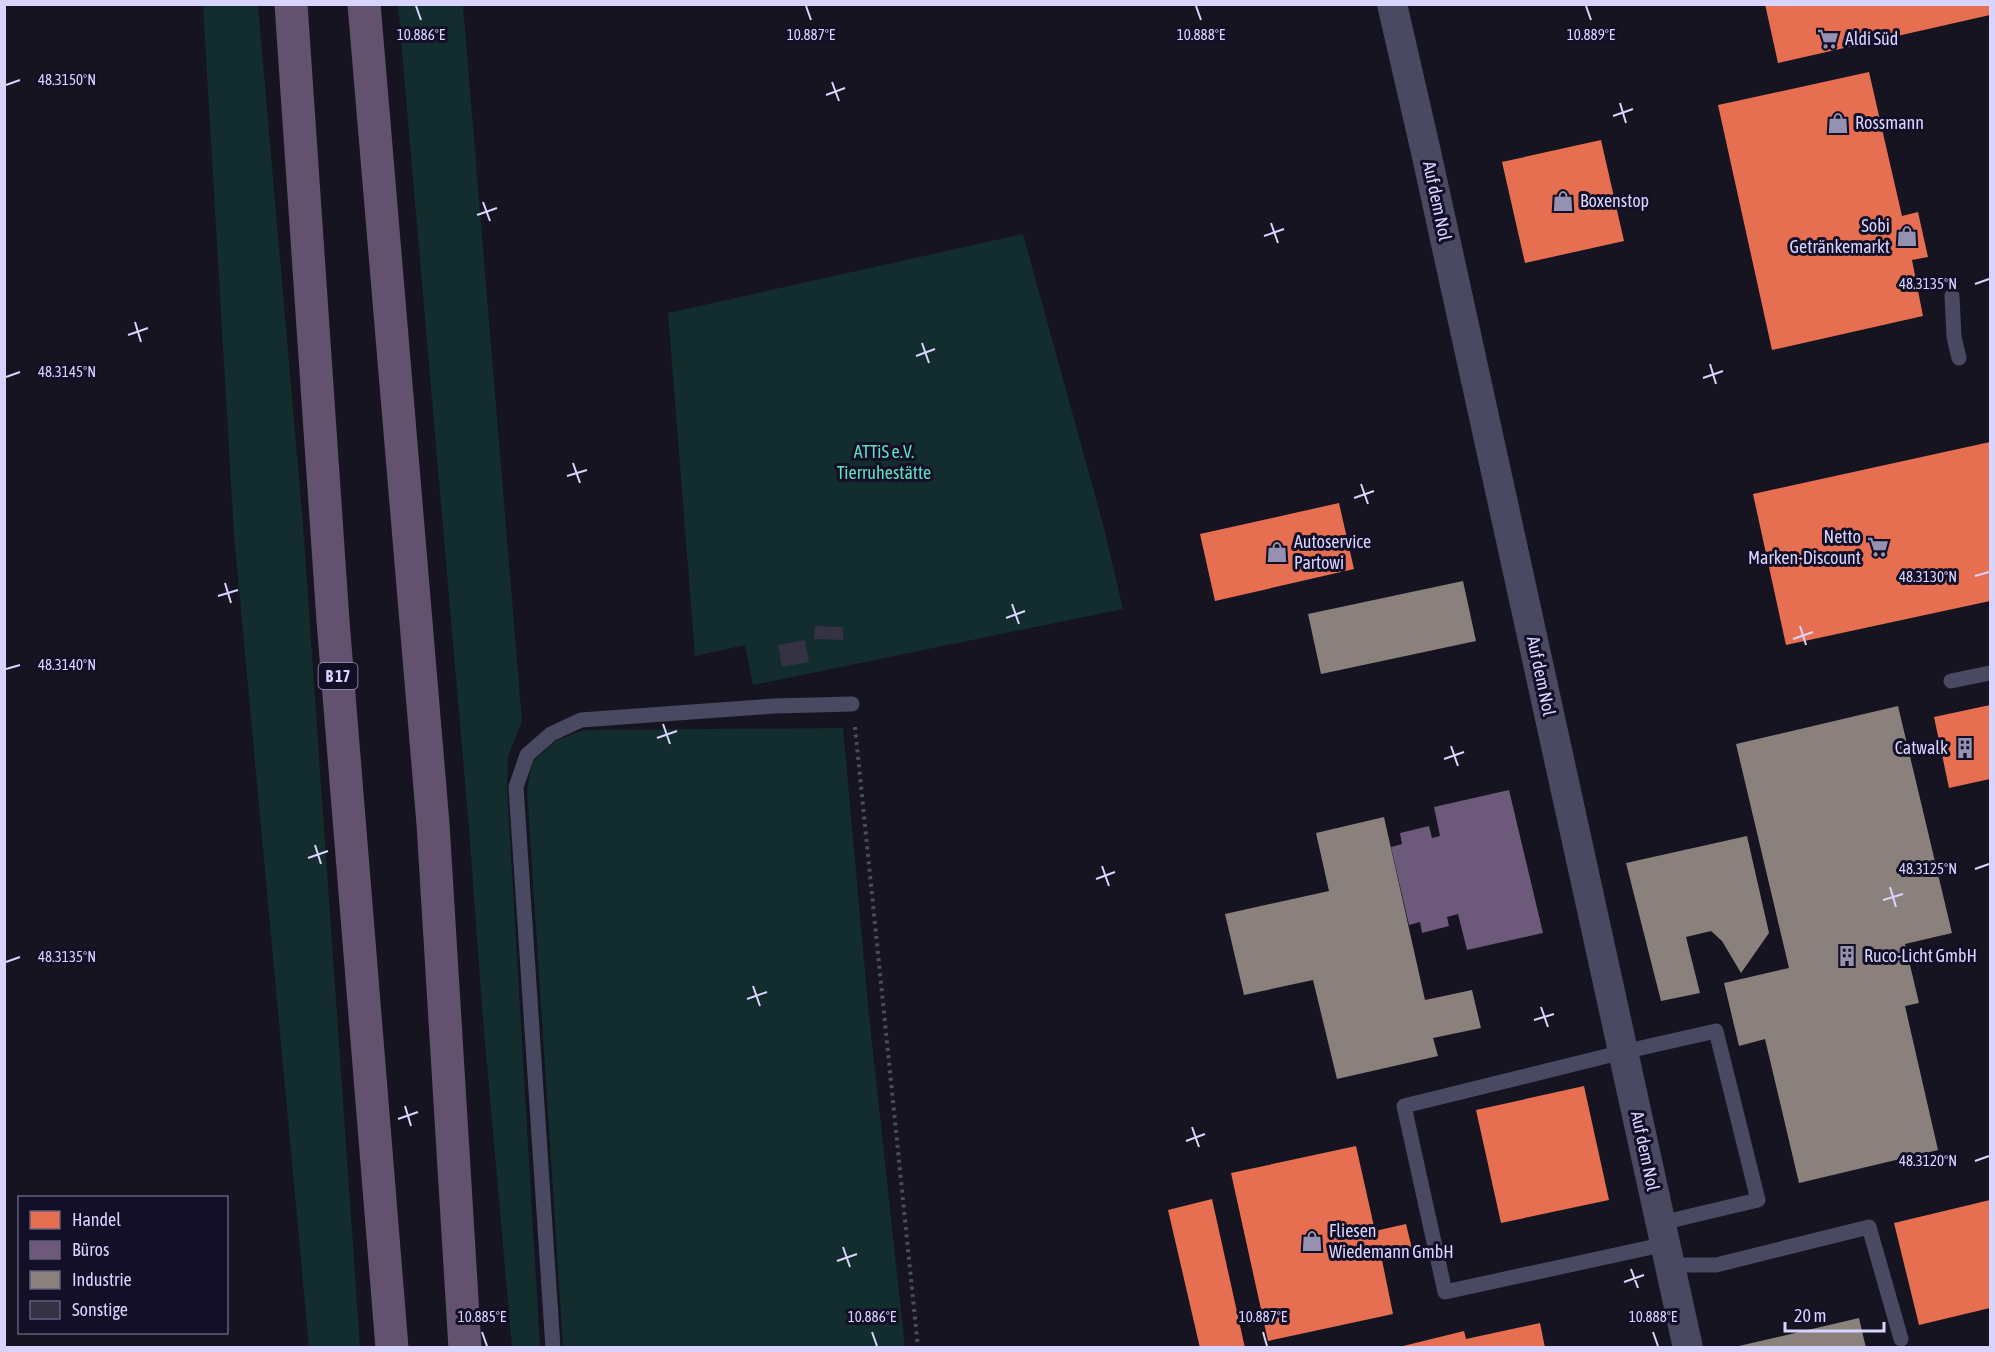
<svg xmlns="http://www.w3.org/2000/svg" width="1995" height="1352" font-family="'Asap Condensed',sans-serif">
	<rect width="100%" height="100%" fill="#161421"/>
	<g fill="#132c2d">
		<polygon points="203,5 258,5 303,524 360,1347 309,1347 234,535"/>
		<polygon points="398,5 463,5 522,721 508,757 507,787 540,1347 512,1347 483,1020 469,829"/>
		<polygon points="1023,234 1103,524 1123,609 753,685 745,645 695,656 668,313"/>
		<polygon points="843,728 869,1015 905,1347 563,1347 527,790 532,762 557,740 584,730"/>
	</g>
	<g fill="#e76f51">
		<polygon points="1765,4 1990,4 1990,15 1778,63"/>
		<polygon points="1869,72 1902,216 1918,212 1928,257 1912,260 1923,316 1772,350 1718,105"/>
		<polygon points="1601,140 1624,241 1525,263 1502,162"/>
		<polygon points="1990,442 1990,601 1786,645 1753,494"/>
		<polygon points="1339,503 1354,569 1215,601 1200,534"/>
		<polygon points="1990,705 1990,779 1949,788 1934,717"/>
		<polygon points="1584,1086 1609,1200 1501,1223 1476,1110"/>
		<polygon points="1356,1146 1375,1231 1406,1224 1413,1253 1382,1260 1393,1314 1268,1341 1231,1173"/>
		<polygon points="1212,1199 1245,1348 1200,1348 1168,1210"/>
		<polygon points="1990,1200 1990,1308 1919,1325 1894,1223"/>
		<polygon points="1540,1323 1545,1348 1395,1348 1464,1331 1466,1339"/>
	</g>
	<polygon fill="#6d597a" points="1509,790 1543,933 1467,950 1458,914 1447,917 1449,926 1422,933 1420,922 1409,925 1391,847 1402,844 1400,833 1429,826 1432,838 1440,836 1434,807"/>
	<g fill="#8a817c">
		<polygon points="1463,581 1476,641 1321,674 1308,614"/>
		<polygon points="1898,706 1952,933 1905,944 1919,1003 1905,1006 1938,1150 1799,1183 1765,1039 1739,1046 1724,983 1789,968 1736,744"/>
		<polygon points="1384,817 1425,1000 1472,990 1481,1028 1433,1038 1438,1056 1337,1079 1313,980 1244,995 1225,914 1329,891 1316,833"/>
		<polygon points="1747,836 1769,933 1741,973 1722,941 1711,931 1686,937 1700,993 1661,1001 1626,863"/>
		<polygon points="1859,1318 1866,1348 1740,1348 1739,1346"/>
	</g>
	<g fill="#343243">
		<polygon points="815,626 843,627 843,640 814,639"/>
		<polygon points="805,640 809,662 782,667 778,645"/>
	</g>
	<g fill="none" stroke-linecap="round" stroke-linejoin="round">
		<polyline stroke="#44505f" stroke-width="4" stroke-dasharray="3 4.5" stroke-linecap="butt" points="855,727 918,1348"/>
		<g stroke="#4a4962" stroke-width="15">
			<polyline points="1952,296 1954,337 1959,358"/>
			<polyline points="1951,681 1990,673"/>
			<polyline points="1661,1223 1758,1200 1716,1031 1623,1052 1404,1106 1445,1292 1666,1244"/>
			<polyline points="1670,1265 1716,1265 1869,1227 1901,1339"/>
			<polyline points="553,1348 516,787 527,755 551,734 581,720 774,706 852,704"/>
		</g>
		<polyline stroke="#4a4962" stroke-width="30" points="1392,4 1426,152 1688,1348"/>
		<g stroke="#62526e" stroke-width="33">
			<polyline points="291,4 333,621 392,1348"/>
			<polyline points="364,4 433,824 465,1348"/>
		</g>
	</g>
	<path fill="none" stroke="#d9d4ff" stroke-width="2" d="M 416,6 L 421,20M 806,6 L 811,20M 1196,6 L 1201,20M 1586,6 L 1591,20M 832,82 L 839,101M 6,85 L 20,80M 826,95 L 845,88M 1620,103 L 1626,123M 1613,116 L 1633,109M 483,202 L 490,221M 477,215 L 497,208M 1271,223 L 1278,243M 1264,236 L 1284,229M 1975,284 L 1989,279M 135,322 L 141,342M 128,335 L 148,328M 922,343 L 929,363M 916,356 L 935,349M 1710,364 L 1716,384M 6,377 L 20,372M 1703,378 L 1723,371M 573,463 L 580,483M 567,476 L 587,470M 1361,484 L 1368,504M 1354,498 L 1374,491M 1975,576 L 1989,572M 225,583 L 231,603M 218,596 L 238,590M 1012,604 L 1019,624M 1006,618 L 1025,611M 1800,626 L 1806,645M 1793,639 L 1813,632M 6,669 L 20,665M 663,724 L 670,744M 657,738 L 677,731M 1451,746 L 1458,766M 1444,759 L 1464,752M 315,845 L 321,864M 308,858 L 328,851M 1102,866 L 1109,886M 1975,869 L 1989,864M 1096,879 L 1115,872M 1890,887 L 1896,907M 1883,900 L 1903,894M 6,962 L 20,957M 753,986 L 760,1006M 747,999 L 767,992M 1541,1007 L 1548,1027M 1534,1020 L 1554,1014M 405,1106 L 411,1126M 398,1119 L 418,1112M 1192,1127 L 1199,1147M 1186,1141 L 1205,1134M 1975,1161 L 1989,1156M 843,1247 L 850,1267M 837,1261 L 857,1254M 1631,1269 L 1638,1288M 1624,1282 L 1644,1275M 482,1332 L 487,1346M 872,1332 L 877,1346M 1263,1332 L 1267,1346M 1653,1332 L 1658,1346"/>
	<defs>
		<symbol id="supermarket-bare" viewBox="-9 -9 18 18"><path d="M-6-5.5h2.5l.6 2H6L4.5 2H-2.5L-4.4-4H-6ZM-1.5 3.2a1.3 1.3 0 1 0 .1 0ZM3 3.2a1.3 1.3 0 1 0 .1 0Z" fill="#9591b1" stroke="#130f26" stroke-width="2.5" paint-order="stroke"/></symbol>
		<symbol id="shop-bare" viewBox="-9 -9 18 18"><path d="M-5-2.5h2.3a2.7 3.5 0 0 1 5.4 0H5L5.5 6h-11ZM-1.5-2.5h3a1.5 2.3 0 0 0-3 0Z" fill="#9591b1" stroke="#130f26" stroke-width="2.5" paint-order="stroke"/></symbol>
		<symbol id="building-bare" viewBox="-9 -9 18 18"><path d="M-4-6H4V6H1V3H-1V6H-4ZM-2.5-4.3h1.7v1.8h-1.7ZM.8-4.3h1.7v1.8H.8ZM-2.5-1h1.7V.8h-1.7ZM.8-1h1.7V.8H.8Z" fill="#9591b1" stroke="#130f26" stroke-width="2.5" paint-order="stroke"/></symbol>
	</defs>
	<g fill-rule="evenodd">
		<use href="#supermarket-bare" x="1813" y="24" width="30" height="30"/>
		<use href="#shop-bare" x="1823" y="108" width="30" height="30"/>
		<use href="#shop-bare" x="1548" y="186" width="30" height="30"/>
		<use href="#shop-bare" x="1892" y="221" width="30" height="30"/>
		<use href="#supermarket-bare" x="1863" y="532" width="30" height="30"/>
		<use href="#shop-bare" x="1262" y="537" width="30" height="30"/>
		<use href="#building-bare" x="1950" y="733" width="30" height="30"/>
		<use href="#building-bare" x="1832" y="941" width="30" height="30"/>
		<use href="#shop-bare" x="1297" y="1226" width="30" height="30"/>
	</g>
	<g text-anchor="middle" stroke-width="6" stroke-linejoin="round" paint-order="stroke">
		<rect fill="#130f26" stroke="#9e99be" stroke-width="1.5" x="318.5" y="663" width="39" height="26" rx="4.5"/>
		<g font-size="16" font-weight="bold" fill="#d9d4ff">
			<text x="338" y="682">B 17</text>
		</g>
		<g font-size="18" fill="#d9d4ff" stroke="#130f26" text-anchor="start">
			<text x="1845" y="45">Aldi Süd</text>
			<text x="1855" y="129">Rossmann</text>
			<text x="1580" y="207">Boxenstop</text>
			<text x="1890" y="232" text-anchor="end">Sobi<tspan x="1890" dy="21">Getränkemarkt</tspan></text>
			<text x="1861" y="543" text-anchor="end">Netto<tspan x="1861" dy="21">Marken-Discount</tspan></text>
			<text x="1294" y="548">Autoservice<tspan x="1294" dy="21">Partowi</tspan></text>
			<text x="1948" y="754" text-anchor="end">Catwalk</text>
			<text x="1864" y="962">Ruco-Licht GmbH</text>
			<text x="1329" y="1237">Fliesen<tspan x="1329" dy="21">Wiedemann GmbH</tspan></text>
		</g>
		<g font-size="18" fill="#d9d4ff" stroke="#130f26">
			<text transform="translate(1437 201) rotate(78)" y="6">Auf dem Nol</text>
			<text transform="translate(1541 676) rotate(78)" y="6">Auf dem Nol</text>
			<text transform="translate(1645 1151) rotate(78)" y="6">Auf dem Nol</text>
		</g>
		<g font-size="18" fill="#5fe0c0" stroke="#130f26">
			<text x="884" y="458">ATTiS e.V.<tspan x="884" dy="21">Tierruhestätte</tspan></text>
		</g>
	</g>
	<g font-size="15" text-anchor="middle" fill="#d9d4ff" stroke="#130f26" stroke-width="6" stroke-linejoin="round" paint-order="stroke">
		<text x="421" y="40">10.886°E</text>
		<text x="811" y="40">10.887°E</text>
		<text x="1591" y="40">10.889°E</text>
		<text x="1201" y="40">10.888°E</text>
		<text x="67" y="85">48.3150°N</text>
		<text x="1928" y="289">48.3135°N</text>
		<text x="67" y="377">48.3145°N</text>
		<text x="1928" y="582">48.3130°N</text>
		<text x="67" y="670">48.3140°N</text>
		<text x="1928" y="874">48.3125°N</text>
		<text x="67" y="962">48.3135°N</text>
		<text x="1928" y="1166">48.3120°N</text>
		<text x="482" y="1322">10.885°E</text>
		<text x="872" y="1322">10.886°E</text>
		<text x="1263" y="1322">10.887°E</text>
		<text x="1653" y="1322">10.888°E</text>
	</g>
	<rect width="1995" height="1352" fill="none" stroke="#d9d4ff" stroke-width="12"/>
	<rect x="18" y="1196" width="210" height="138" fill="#130f26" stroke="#625e7d" stroke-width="1.5"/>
	<rect x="30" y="1211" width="30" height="18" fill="#e76f51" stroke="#625e7d" stroke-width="1.5"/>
	<text x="72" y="1226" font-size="18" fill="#d9d4ff">Handel</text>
	<rect x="30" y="1241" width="30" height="18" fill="#6d597a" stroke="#625e7d" stroke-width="1.5"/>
	<text x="72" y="1256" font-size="18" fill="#d9d4ff">Büros</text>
	<rect x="30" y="1271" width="30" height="18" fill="#8a817c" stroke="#625e7d" stroke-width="1.5"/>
	<text x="72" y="1286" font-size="18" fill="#d9d4ff">Industrie</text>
	<rect x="30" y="1301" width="30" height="18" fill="#343243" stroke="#625e7d" stroke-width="1.5"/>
	<text x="72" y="1316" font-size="18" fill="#d9d4ff">Sonstige</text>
	<path d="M1785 1322v9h99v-9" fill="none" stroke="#d9d4ff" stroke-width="3"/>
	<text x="1794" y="1322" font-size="18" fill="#d9d4ff" stroke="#130f26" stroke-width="4.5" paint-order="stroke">20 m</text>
</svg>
